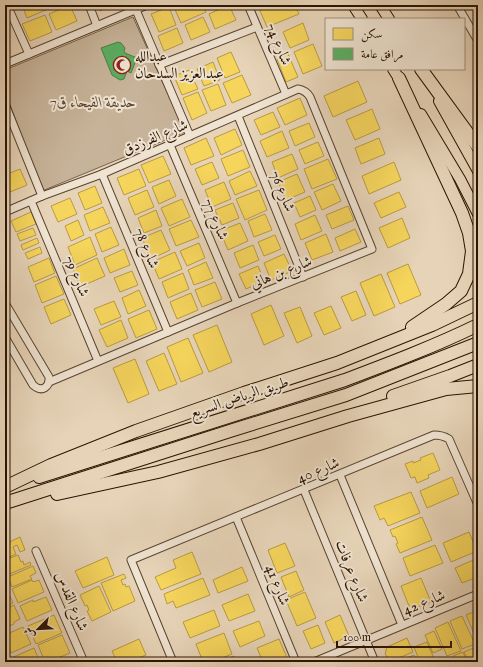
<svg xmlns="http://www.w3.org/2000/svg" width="483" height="667" font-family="'IM FELL English',Amiri,serif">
	<rect width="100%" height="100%" fill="#e7d4b8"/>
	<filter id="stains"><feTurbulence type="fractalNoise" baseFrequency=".005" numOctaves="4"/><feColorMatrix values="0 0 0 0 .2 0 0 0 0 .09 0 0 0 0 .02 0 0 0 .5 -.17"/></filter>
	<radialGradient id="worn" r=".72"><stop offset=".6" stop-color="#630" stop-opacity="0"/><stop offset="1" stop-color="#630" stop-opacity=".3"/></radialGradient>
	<polygon fill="#c7b399" stroke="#78644e" points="133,17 185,132 42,191 5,91 5,70"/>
	<g fill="#f6d55c" stroke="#b99b41">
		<polygon points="22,5 55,5 55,6 27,18"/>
		<polygon points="70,5 77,21 56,30 49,14"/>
		<polygon points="97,5 114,5 100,11"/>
		<polygon points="173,5 203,5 206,12 181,23"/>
		<polygon points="229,5 236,20 215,29 209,14"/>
		<polygon points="260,5 295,5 299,14 267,27 258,6"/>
		<polygon points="169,7 176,25 159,32 151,14"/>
		<polygon points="45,15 52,32 30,41 22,24"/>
		<polygon points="203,17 210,32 191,40 185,25"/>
		<polygon points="303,23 309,40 290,48 283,32"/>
		<polygon points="177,28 183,43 164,51 158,36"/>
		<polygon points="313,44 322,66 303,74 294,52"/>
		<polygon points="231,52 240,72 225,78 217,58"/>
		<polygon points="288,54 298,77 286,82 277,59"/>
		<polygon points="213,62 220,80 204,86 197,69"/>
		<polygon points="189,70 198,89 182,95 174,76"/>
		<polygon points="242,75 251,95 232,103 223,83"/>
		<polygon points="358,81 367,102 333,117 324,96"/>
		<polygon points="218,84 226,105 211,111 202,90"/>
		<polygon points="198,92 207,113 192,120 183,98"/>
		<polygon points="300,98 307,115 285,125 277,108"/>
		<polygon points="372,109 380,129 355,140 346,120"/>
		<polygon points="273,112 280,127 261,135 254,120"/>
		<polygon points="309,123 315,137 295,146 289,131"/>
		<polygon points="235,129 242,145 221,155 214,138"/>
		<polygon points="282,131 289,148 267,157 260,141"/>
		<polygon points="206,138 214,156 191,165 184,148"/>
		<polygon points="379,138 385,154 361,164 355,148"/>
		<polygon points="318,142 324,156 305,164 299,150"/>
		<polygon points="243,150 250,167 228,176 221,159"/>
		<polygon points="292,154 298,169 278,178 272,162"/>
		<polygon points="163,156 171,174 149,183 141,165"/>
		<polygon points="328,159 337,179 312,189 304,169"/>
		<polygon points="212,162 219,178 202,185 195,169"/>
		<polygon points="394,162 401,180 369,194 362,176"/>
		<polygon points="20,169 27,185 10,192 5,182 5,175"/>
		<polygon points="139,169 146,186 124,195 117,178"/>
		<polygon points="250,171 257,186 235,195 229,181"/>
		<polygon points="297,174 305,192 286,200 278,182"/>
		<polygon points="169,180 176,196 159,204 152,187"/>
		<polygon points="224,182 231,199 212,207 205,190"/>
		<polygon points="333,184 341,201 322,210 314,192"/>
		<polygon points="95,186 102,203 85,210 78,193"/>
		<polygon points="147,190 154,207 135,215 128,198"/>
		<polygon points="259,190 267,210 245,220 236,199"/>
		<polygon points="399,192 406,207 381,218 374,203"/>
		<polygon points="310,196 316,210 300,217 294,203"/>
		<polygon points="70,198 77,214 58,222 51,206"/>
		<polygon points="182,199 190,217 169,226 161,208"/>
		<polygon points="233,203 239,218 222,225 215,210"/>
		<polygon points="348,206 354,220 332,229 326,215"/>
		<polygon points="103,207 110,223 90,231 84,215"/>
		<polygon points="156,210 162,226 144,233 138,218"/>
		<polygon points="31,212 36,224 16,232 11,221"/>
		<polygon points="265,214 272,230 254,237 248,221"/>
		<polygon points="315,215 322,231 301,240 295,224"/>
		<polygon points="402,218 410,238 388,248 379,228"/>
		<polygon points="78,220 84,235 71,241 65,226"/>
		<polygon points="191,220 199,237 176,246 169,229"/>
		<polygon points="240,223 248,241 228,250 220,231"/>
		<polygon points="111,227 119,245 102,252 95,234"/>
		<polygon points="33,228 36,235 20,241 17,234"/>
		<polygon points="355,229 361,242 340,251 335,238"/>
		<polygon points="161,230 170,250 151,259 142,238"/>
		<polygon points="326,234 333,252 312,260 305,243"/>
		<polygon points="275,235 281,249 264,256 258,242"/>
		<polygon points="90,237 97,255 75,265 68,247"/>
		<polygon points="37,238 39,243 23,250 21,245"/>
		<polygon points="199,243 205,258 187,266 180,251"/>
		<polygon points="253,245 259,260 240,268 234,253"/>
		<polygon points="40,247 42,253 28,259 25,253"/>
		<polygon points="124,249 130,265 110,273 104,258"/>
		<polygon points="175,252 182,269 159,279 152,262"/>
		<polygon points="284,254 292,271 271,280 264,263"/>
		<polygon points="49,258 55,273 34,282 28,267"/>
		<polygon points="97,258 105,276 80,287 73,269"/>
		<polygon points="206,262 213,278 194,285 188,270"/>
		<polygon points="408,264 421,295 400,304 387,273"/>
		<polygon points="258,266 264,281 246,289 239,274"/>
		<polygon points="132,271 138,285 120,292 114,278"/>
		<polygon points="183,273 189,289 168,298 162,282"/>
		<polygon points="381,274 395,307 374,316 360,283"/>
		<polygon points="56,276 64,294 42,303 35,285"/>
		<polygon points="215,282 222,299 202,307 195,290"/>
		<polygon points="139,290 146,306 128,314 122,298"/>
		<polygon points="356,291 366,315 352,321 341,297"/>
		<polygon points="191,293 198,310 177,319 170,302"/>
		<polygon points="64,299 71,315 51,324 44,307"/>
		<polygon points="114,301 121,317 101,325 94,309"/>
		<polygon points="271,305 284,336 264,345 251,314"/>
		<polygon points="331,306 341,328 324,335 314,313"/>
		<polygon points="300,307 312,336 297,343 284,313"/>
		<polygon points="149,310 157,329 136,338 128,319"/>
		<polygon points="121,320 128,338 107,347 99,330"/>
		<polygon points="217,325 232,362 209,372 193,335"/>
		<polygon points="188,338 203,373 181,382 167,347"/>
		<polygon points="164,353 177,384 159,391 146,361"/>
		<polygon points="135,359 149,394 128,403 113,368"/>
		<polygon points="433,453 440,470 428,475 429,478 417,483 415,477 411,478 405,464 413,461 413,463 421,460 420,458"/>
		<polygon points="452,477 459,494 427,508 420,491"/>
		<polygon points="411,492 420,513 388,526 384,518 380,520 374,506"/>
		<polygon points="422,517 432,540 400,553 396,544 398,543 395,536 393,537 390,530"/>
		<polygon points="469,532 477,551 451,562 443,543"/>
		<polygon points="20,537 25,550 20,552 17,545 13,547 16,554 5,559 5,544"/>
		<polygon points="285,543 295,566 277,573 268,550"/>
		<polygon points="435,545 443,563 410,576 403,558"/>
		<polygon points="192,552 201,574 161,590 155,577 176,568 173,560"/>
		<polygon points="18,555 21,562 23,561 24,565 30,562 31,565 5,576 5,560"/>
		<polygon points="107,557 114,575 83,588 75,571"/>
		<polygon points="478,558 478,577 462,583 455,568"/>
		<polygon points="33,566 36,573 30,576 32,579 12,587 8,577"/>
		<polygon points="242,567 248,581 218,593 213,580"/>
		<polygon points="296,571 304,590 289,597 281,577"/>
		<polygon points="124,574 126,578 121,580 123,585 125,584 126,587 129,586 135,601 113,611 101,583"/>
		<polygon points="203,578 210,595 176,608 173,601 167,604 164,594"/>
		<polygon points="421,578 431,602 415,608 414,605 410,607 409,605 409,606 401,586"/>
		<polygon points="32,580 33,582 39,580 44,592 18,603 12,589"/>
		<polygon points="99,586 111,612 92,621 87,611 89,610 87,605 85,606 80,595"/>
		<polygon points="8,592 13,603 5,607 5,593"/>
		<polygon points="305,592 316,618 297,626 286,600"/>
		<polygon points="248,594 255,611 229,621 222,605"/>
		<polygon points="46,597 52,610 27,621 20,606 33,600 33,602"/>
		<polygon points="14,605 20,619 14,622 14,624 7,627 7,625 5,626 5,610"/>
		<polygon points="214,610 220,626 190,638 183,622"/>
		<polygon points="476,611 478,616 478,643 466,615"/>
		<polygon points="54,615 62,633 36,644 28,626"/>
		<polygon points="340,615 349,636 334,643 325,622"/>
		<polygon points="462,616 475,644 462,649 450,621"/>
		<polygon points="259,621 265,636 240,647 233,631"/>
		<polygon points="448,622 461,651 447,656 435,628"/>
		<polygon points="318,625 325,643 311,649 303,631"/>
		<polygon points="23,627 31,644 11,653 5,639 5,635"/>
		<polygon points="434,631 442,649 433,653 425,635"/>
		<polygon points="224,633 232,654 212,662 203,662 196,644"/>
		<polygon points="62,635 70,653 58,658 59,659 52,662 45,662 38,645"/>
		<polygon points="407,638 413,652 389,662 385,653 386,652 386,649 387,648 387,647"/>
		<polygon points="139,639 146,655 129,662 117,662 112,651"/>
		<polygon points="279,639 289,662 263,662 257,648"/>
		<polygon points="427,642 435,661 433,662 420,662 414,647"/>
		<polygon points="476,647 478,652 478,662 469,662 464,652"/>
		<polygon points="34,648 40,662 11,662 9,659"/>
		<polygon points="463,652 467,662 456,662 453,656"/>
		<polygon points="414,655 418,662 397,662"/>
		<polygon points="234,656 236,662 220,662"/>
		<polygon points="162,657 164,662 151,662"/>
	</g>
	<polygon fill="#5aae61" stroke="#4c8044" points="118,42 121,43 125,48 124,51 125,53 137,58 131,73 127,71 124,79 120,80 112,75 101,48"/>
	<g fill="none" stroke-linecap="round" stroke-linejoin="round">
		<defs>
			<g id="minor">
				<polyline points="7,5 29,54"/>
				<polyline points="89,5 97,26"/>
				<polyline points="248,5 286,94"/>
				<polyline points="457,5 478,41"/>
				<polyline points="136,10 190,136"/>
				<polyline points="5,64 147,5"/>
				<polyline points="159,65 257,27"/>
				<polyline points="5,104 42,196"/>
				<polyline points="238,116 303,277"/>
				<polyline points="170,145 237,303"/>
				<polyline points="102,174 168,332"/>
				<polyline points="31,201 98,361"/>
				<path d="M 5,212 L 42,196 L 102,174 L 298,89 C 304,90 307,92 310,97 L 372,249 L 237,303 L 49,382"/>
				<path d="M 5,303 L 49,377 C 50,387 42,393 33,385 L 5,337"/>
				<polyline points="340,475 402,625"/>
				<polyline points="304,490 375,662"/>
				<polyline points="236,517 296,662"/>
				<polyline points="36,551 84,662"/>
				<path d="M 173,662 L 131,560 L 434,435 C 440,435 444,436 449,439 L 478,505"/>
				<polyline points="314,662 478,594"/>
			</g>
			<g id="primary">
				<polyline points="353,5 362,19"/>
				<polyline points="380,5 389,19"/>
				<polyline points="393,69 403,85"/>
				<polyline points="439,101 478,171"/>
				<polyline points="421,114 460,179 478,214"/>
			</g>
			<g id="motorway">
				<polyline points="421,69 478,147"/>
				<polyline points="399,78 462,213 469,233 472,251 469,274 461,291 446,304 412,327"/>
				<polyline points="393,396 450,376 478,365"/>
				<path d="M 39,477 L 345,380 C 390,363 435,346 478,325"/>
				<polyline points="5,487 51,465 136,431 244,393 337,363 432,325 478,303"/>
				<polyline points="57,494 158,472 259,444 348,416 446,389 478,386"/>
				<polyline points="5,503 233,430 346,395 478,343"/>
			</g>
		</defs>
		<use href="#minor" stroke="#594430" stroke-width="9"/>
		<use href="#primary" stroke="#2a1402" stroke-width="12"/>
		<use href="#motorway" stroke="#2a1402" stroke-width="14"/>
		<use href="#minor" stroke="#efe3d1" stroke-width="7"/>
		<use href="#primary" stroke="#e7d4b8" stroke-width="10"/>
		<use href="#motorway" stroke="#e7d4b8" stroke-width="12"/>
	</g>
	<defs>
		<symbol id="mosque-ring" viewBox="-11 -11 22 22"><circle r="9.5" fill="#efe3d1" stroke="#8f2418" stroke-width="1.5"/><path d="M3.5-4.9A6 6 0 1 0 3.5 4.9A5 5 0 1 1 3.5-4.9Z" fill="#8f2418"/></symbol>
	</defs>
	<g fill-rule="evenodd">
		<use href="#mosque-ring" x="112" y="55" width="20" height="20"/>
	</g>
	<g text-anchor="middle" stroke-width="4" stroke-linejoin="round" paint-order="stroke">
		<g font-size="15" fill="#2a1402" stroke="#efe3d1">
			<text transform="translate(279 44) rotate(67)" y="5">شارع 74</text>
			<text transform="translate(155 137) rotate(-23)" y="5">شارع الفرزدق</text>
			<text transform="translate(283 191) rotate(68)" y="5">شارع 76</text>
			<text transform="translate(216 219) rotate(67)" y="5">شارع 77</text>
			<text transform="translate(147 248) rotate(67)" y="5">شارع 78</text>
			<text transform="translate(281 272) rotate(-22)" y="5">شارع بن هاني</text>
			<text transform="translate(77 276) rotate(67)" y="5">شارع 79</text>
			<text transform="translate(239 397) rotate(-18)" y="5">طريق الرياض السريع</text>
			<text transform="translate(318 470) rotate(-23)" y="5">شارع 40</text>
			<text transform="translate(352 571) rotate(68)" y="5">شارع عرفات</text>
			<text transform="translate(278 585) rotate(68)" y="5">شارع 41</text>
			<text transform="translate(72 601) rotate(67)" y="5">شارع القدس</text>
			<text transform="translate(424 602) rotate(-22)" y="5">شارع 42</text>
		</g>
		<g font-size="15" fill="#2a1402" stroke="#efe3d1" text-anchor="start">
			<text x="135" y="61">عبدالله<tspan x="135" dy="17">عبدالعزيز السدحان</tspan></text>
		</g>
		<g font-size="15" font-style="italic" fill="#59442f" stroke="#efe3d1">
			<text x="93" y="107">حديقة الفيحاء ق7</text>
		</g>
	</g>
	<rect width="483" height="667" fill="none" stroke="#e7d4b8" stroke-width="20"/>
	<rect x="6" y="6" width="471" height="655" fill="none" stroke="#2a1402" stroke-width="2"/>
	<rect x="10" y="10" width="463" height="647" fill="none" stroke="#2a1402"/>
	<rect x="325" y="18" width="140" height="52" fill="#efe3d1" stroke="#a0907e"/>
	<rect x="333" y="28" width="20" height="12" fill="#f6d55c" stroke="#a0907e"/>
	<text x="361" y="38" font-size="12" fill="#2a1402">سكن</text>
	<rect x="333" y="48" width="20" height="12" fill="#5aae61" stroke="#a0907e"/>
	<text x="361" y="58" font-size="12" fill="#2a1402">مرافق عامة</text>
	<g transform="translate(38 629) rotate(246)" stroke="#efe3d1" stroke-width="3" paint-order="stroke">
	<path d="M0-3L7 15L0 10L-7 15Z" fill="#2a1402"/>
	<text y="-6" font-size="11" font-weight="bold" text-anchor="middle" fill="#2a1402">ش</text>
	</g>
	<path d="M337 641v6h114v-6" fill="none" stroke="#2a1402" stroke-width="2"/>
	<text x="343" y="641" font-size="12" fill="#2a1402" stroke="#efe3d1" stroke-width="3" paint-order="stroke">100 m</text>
	<rect width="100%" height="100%" filter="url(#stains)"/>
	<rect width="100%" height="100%" fill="url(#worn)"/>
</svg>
